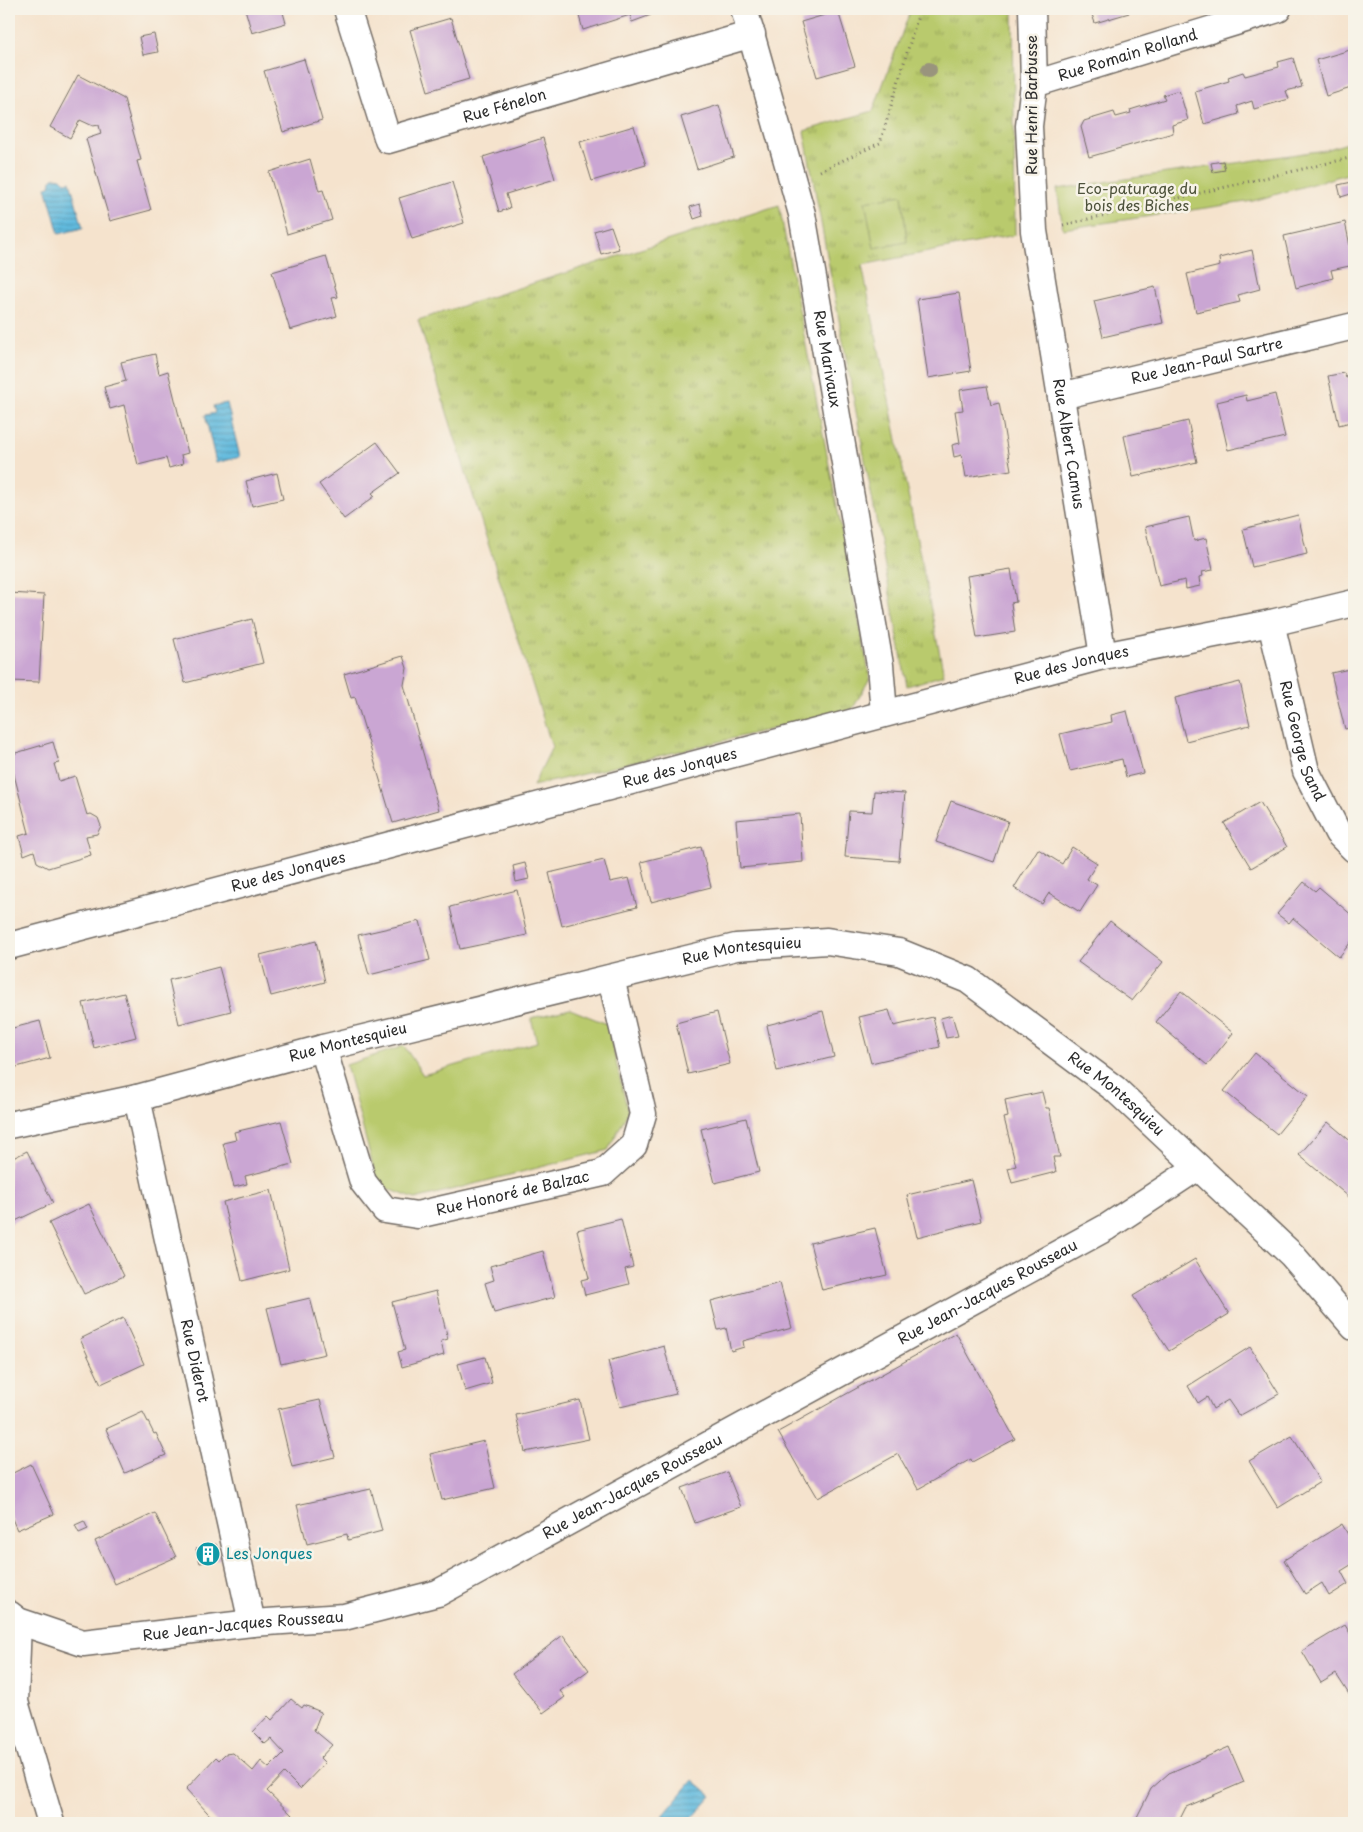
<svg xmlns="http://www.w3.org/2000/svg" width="1363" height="1832" font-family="'Playpen Sans',sans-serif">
	<defs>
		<pattern id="grass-tufts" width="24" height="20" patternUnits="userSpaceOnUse" patternTransform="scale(1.25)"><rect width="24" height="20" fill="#b9ca6d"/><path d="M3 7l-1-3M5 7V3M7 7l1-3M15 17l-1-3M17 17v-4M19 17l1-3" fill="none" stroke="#97a45a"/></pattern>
		<pattern id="water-rules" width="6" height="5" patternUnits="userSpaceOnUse" patternTransform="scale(1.25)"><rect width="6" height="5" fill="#61bade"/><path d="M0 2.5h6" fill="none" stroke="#5097b4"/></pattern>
	</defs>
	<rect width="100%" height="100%" fill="#f7f3e8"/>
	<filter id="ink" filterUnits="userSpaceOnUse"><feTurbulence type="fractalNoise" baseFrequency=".02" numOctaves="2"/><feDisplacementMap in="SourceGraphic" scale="10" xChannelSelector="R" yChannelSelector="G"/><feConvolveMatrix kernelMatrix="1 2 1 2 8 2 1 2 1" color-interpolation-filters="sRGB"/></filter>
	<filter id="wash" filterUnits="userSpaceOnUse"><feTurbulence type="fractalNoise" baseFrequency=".0096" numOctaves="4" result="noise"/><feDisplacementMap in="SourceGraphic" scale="20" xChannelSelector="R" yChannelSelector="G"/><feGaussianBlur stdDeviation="1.12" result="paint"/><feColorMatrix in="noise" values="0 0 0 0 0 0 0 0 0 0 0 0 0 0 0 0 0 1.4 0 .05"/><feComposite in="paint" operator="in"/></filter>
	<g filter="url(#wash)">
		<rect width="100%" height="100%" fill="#f5e3cd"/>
		<g fill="url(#grass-tufts)" stroke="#727a4c">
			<polygon points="911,9 1013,9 1015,235 862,265 944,675 907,686 804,131 873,111"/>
			<polygon points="779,205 870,678 852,710 533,786 552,747 418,320"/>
		</g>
		<g fill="#b9ca6d" stroke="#727a4c">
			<polygon points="1354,141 1354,172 1253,201 1063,229 1057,189 1325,150"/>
			<polygon points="902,195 907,242 874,248 865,201"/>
			<polygon points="570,1009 607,1024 628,1112 608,1150 415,1199 378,1185 346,1065 404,1046 423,1075 537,1042 531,1018"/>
		</g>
		<g fill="url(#water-rules)" stroke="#467284">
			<polygon points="55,177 61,178 65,182 70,181 83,228 59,234 46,187 50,186 51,180"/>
			<polygon points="227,403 240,457 216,463 205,415 215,413 213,406"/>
			<polygon points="693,1780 712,1796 688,1823 668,1823 662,1817"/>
		</g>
		<g id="blocks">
			<g fill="#caa6d3">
				<polygon points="245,9 282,9 286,23 252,33"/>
				<polygon points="577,9 649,9 651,15 632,22 630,15 583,30"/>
				<polygon points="1090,9 1128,9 1129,13 1095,23"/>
				<polygon points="838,11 855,66 817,77 801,22"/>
				<polygon points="451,18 469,79 428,91 410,30"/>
				<polygon points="154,34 158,52 143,55 139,37"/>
				<polygon points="1350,50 1351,55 1354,55 1354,87 1326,96 1316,60"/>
				<polygon points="1293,58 1302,87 1286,91 1289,99 1254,109 1252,101 1237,106 1239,114 1204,124 1195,91 1229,81 1228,77 1243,72 1245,76 1279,67 1278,62"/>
				<polygon points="304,59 322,120 283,132 264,71"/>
				<polygon points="78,75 124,99 141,160 137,161 151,210 110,221 86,139 101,134 99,125 93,126 80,120 70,138 50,127"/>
				<polygon points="1179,90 1188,120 1172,125 1173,133 1089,157 1081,127 1084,121 1114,112 1116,117 1131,113 1130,110 1165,99 1163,95"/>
				<polygon points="719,105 734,157 697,169 681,117"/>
				<polygon points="634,126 646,165 592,181 580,142"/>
				<polygon points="543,138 555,179 506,194 510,208 499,212 483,157"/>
				<polygon points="310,159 319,191 323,190 332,220 287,234 269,172"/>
				<polygon points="1223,161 1225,170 1213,172 1211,163"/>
				<polygon points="452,182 464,223 412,239 399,198"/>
				<polygon points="1352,182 1354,193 1341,197 1338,185"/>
				<polygon points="700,204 703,216 694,219 690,207"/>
				<polygon points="1345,222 1354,265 1331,270 1333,278 1296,288 1284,236"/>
				<polygon points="611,226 619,249 601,254 594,231"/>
				<polygon points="1252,250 1260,289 1238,295 1240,302 1196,312 1187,274 1220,266 1219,258"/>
				<polygon points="326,256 338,297 332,298 337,316 290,330 272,272"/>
				<polygon points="1155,287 1163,323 1103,337 1094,301"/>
				<polygon points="959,293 971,371 928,378 917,299"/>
				<polygon points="155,354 159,374 168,371 188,453 181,455 183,464 169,468 166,458 138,465 124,405 110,409 104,387 126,381 121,362"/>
				<polygon points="1344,373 1346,378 1354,375 1354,421 1339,425 1328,376"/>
				<polygon points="987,386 991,405 999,403 1011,470 966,477 962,455 954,457 952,445 960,443 955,411 963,410 960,390"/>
				<polygon points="1275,394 1285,437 1228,450 1217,402 1246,395 1247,401"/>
				<polygon points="1188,421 1197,462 1133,477 1124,436"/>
				<polygon points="377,442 400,473 372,493 375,496 344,519 319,484"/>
				<polygon points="277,473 283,499 252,506 246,481"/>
				<polygon points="1298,515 1307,554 1252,567 1243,529"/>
				<polygon points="1189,517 1194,541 1206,538 1213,570 1202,572 1203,576 1199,577 1200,586 1186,589 1185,580 1159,586 1145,527"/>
				<polygon points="1011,569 1016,602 1011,603 1015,632 977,638 967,576"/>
				<polygon points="9,593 44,595 39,682 9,681"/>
				<polygon points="252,619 263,663 185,683 174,639"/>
				<polygon points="403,656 407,668 404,685 439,810 393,823 355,697 351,698 344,674"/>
				<polygon points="1354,668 1354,727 1345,729 1331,673"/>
				<polygon points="1240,682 1250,725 1186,741 1175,698"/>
				<polygon points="1127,711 1143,773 1126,777 1122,759 1070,771 1060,734 1112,722 1111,715"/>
				<polygon points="53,742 59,763 54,764 59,781 75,776 87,815 91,814 98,818 101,826 97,834 86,836 91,855 48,868 37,862 34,851 24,855 19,836 29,833 9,755"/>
				<polygon points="874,791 905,793 899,861 845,857 849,811 872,812"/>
				<polygon points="951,801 1008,821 994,862 936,842"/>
				<polygon points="1260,802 1287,847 1251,868 1224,823"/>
				<polygon points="800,814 803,862 740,868 736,820"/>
				<polygon points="701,847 711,887 651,902 641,862"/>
				<polygon points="1072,847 1097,863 1087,879 1097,885 1080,912 1049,893 1042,904 1014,888 1038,849 1062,864"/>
				<polygon points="604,860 610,882 629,878 637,907 562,926 549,873"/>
				<polygon points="525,863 529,879 516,882 513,866"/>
				<polygon points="1304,882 1315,891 1319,887 1354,917 1354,938 1339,957 1293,918 1289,923 1277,914"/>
				<polygon points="517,890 527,935 460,949 450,907"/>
				<polygon points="420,921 430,960 369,975 358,935"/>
				<polygon points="1110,921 1163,962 1132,1001 1078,962"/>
				<polygon points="316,941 325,982 271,996 260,955"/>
				<polygon points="219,967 231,1011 179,1024 169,980"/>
				<polygon points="1181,991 1233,1033 1207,1065 1156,1022"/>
				<polygon points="124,993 136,1037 94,1048 83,1003"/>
				<polygon points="889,1010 894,1026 933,1017 940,1047 871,1063 859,1017"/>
				<polygon points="823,1011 834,1057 777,1071 767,1025"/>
				<polygon points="717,1012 730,1064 688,1074 676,1023"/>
				<polygon points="952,1015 958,1036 946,1038 941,1018"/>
				<polygon points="40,1021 50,1058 9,1069 9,1029"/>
				<polygon points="1255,1053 1308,1096 1277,1134 1224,1091"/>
				<polygon points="1042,1092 1046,1108 1049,1108 1060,1157 1053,1157 1056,1172 1012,1183 1008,1168 1016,1166 1004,1118 1008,1117 1005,1100"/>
				<polygon points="746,1118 759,1172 715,1183 701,1129"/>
				<polygon points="281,1121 293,1164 245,1176 247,1184 234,1187 223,1143 236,1140 234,1132"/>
				<polygon points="1328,1122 1354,1144 1354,1191 1349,1197 1299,1155"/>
				<polygon points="27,1151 53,1203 9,1224 9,1160"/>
				<polygon points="971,1180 981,1221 917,1237 907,1195"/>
				<polygon points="271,1190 289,1269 242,1281 223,1202"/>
				<polygon points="89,1204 124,1276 84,1294 49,1223"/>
				<polygon points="621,1219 633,1267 625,1269 629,1284 585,1295 581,1280 589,1278 577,1230"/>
				<polygon points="875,1228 887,1275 822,1290 810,1243"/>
				<polygon points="543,1251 555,1297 494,1313 485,1283 494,1280 490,1266"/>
				<polygon points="1195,1259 1229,1314 1169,1351 1133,1296"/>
				<polygon points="780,1283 792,1328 743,1341 744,1347 731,1351 726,1328 718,1330 711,1301"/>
				<polygon points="436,1291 448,1339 441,1341 444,1355 402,1367 398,1352 405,1350 392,1302"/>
				<polygon points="310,1298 325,1354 281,1364 267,1308"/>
				<polygon points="123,1318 144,1364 101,1384 80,1339"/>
				<polygon points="956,1333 1015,1439 972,1462 971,1459 918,1489 898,1454 818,1498 808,1481 807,1483 778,1432"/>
				<polygon points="664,1346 676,1394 620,1407 608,1361"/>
				<polygon points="1250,1347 1279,1394 1239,1416 1228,1400 1213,1409 1207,1397 1198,1403 1188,1386"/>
				<polygon points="485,1357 492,1383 465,1391 458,1364"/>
				<polygon points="320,1400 335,1457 292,1467 278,1409"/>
				<polygon points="580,1400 589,1439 525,1452 516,1415"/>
				<polygon points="143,1412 154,1434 156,1433 166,1455 125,1473 106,1429"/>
				<polygon points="1292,1436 1320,1482 1278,1508 1249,1461"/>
				<polygon points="484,1441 495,1488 442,1500 430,1454"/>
				<polygon points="31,1464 54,1514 17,1530 9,1512 9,1475"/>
				<polygon points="727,1472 741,1507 695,1523 682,1488"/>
				<polygon points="371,1489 382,1531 348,1540 347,1534 307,1544 297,1505"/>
				<polygon points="155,1513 176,1557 115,1584 95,1541"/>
				<polygon points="84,1521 88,1529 79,1533 75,1525"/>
				<polygon points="1342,1524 1354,1545 1354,1563 1341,1571 1348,1584 1329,1596 1322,1583 1305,1594 1284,1560"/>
				<polygon points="216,1544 220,1559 200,1563 196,1549"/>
				<polygon points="1345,1625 1354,1640 1354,1702 1336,1674 1321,1683 1302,1651"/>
				<polygon points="563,1635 589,1670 560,1691 565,1697 543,1713 512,1674"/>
				<polygon points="291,1699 302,1708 304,1705 321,1712 314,1730 332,1745 320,1758 325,1763 300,1789 284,1773 267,1791 292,1815 285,1823 217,1823 186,1789 216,1757 219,1760 225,1754 233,1753 253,1771 261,1761 269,1768 284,1753 271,1739 265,1744 253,1732 268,1716 272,1720"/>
				<polygon points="1229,1747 1244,1782 1186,1807 1178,1823 1134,1823 1151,1789 1169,1773"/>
			</g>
		</g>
	</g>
	<g filter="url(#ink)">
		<use href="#blocks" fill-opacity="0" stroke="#726b64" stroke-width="1"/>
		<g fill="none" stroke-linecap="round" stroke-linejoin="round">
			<defs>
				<g id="street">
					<path id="s1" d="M 347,9 L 388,140 L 752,34"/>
					<path id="s2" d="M 744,9 L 802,214 L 880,665 L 884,713"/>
					<path id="s3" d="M 1032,9 L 1034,84 L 1029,126 L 1034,231 L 1103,656"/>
					<path id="s4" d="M 1034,84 L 1278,9"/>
					<path id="s5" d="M 1061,396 L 1354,326"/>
					<path id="s6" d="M 1271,623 L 1306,771 L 1338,833 L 1354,849"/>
					<path id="s7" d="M 9,946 L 1103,656 L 1271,623 L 1354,603"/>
					<path id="s8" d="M 323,1048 L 363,1182 L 385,1210 L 417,1215 L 603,1173 L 634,1145 L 643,1114 L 611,978"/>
					<path id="s9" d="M 137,1098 L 252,1623"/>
					<path id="s10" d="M 9,1125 L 137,1098 L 323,1048 L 736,947 L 827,941 L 899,952 L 968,980 L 1115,1089 L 1292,1255 L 1354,1327"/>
					<path id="s11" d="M 9,1614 L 18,1621 L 83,1643 L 252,1623 L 344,1617 L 438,1593 L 1107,1227 L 1198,1167"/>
					<polyline points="18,1621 15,1702 51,1823"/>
				</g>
			</defs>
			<use href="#street" stroke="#726b64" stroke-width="29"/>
			<g stroke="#726b64" stroke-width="3" stroke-dasharray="1 4" stroke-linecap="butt">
				<polyline points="820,171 880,143 920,9"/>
				<polyline points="1063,225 1354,157"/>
			</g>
			<use href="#street" stroke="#fff" stroke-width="26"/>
		</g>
		<circle fill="#99947d" cx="929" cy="70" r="8"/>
	</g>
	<defs>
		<symbol id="building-disc" viewBox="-11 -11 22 22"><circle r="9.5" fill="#0f9aa8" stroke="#f7f3e8"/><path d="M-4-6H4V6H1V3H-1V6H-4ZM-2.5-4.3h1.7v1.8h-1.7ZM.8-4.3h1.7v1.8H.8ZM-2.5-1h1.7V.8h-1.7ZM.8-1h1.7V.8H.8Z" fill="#fff"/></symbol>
	</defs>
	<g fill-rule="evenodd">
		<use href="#building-disc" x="194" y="1540" width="28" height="28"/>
	</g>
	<g text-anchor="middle" stroke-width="5" stroke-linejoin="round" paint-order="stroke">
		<g font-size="15" fill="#2b2b2b" stroke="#f7f3e8">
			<text dy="5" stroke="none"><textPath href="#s4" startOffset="98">Rue Romain Rolland</textPath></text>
			<text transform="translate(1032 105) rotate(-90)" y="5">Rue Henri Barbusse</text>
			<text dy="5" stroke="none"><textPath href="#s1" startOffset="259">Rue Fénelon</textPath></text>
			<text dy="5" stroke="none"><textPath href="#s2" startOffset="360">Rue Marivaux</textPath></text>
			<text dy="5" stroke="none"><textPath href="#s5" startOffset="150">Rue Jean-Paul Sartre</textPath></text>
			<text dy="5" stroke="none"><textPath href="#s3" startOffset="438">Rue Albert Camus</textPath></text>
			<text dy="5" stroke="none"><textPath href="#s7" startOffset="1099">Rue des Jonques</textPath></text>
			<text dy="5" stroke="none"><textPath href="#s6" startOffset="122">Rue George Sand</textPath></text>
			<text dy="5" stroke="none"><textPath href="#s7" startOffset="694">Rue des Jonques</textPath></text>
			<text dy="5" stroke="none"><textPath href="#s7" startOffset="289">Rue des Jonques</textPath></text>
			<text dy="5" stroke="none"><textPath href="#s10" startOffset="754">Rue Montesquieu</textPath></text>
			<text dy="5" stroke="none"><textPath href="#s10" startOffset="349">Rue Montesquieu</textPath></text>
			<text dy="5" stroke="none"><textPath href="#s10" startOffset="1174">Rue Montesquieu</textPath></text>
			<text dy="5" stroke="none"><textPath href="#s8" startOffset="306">Rue Honoré de Balzac</textPath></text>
			<text dy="5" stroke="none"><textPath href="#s11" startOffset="1066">Rue Jean-Jacques Rousseau</textPath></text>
			<text dy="5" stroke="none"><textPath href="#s9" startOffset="269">Rue Diderot</textPath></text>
			<text dy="5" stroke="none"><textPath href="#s11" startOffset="661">Rue Jean-Jacques Rousseau</textPath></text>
			<text dy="5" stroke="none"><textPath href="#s11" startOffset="241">Rue Jean-Jacques Rousseau</textPath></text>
		</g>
		<g font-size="15" fill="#4e533c" stroke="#f7f3e8">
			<text x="1137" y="194">Eco-paturage du<tspan x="1137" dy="17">bois des Biches</tspan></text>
		</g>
		<g font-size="15" fill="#0d838f" stroke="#f7f3e8" text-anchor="start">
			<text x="226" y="1559">Les Jonques</text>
		</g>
	</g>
	<rect width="1363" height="1832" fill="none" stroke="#f7f3e8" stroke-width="30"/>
</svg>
